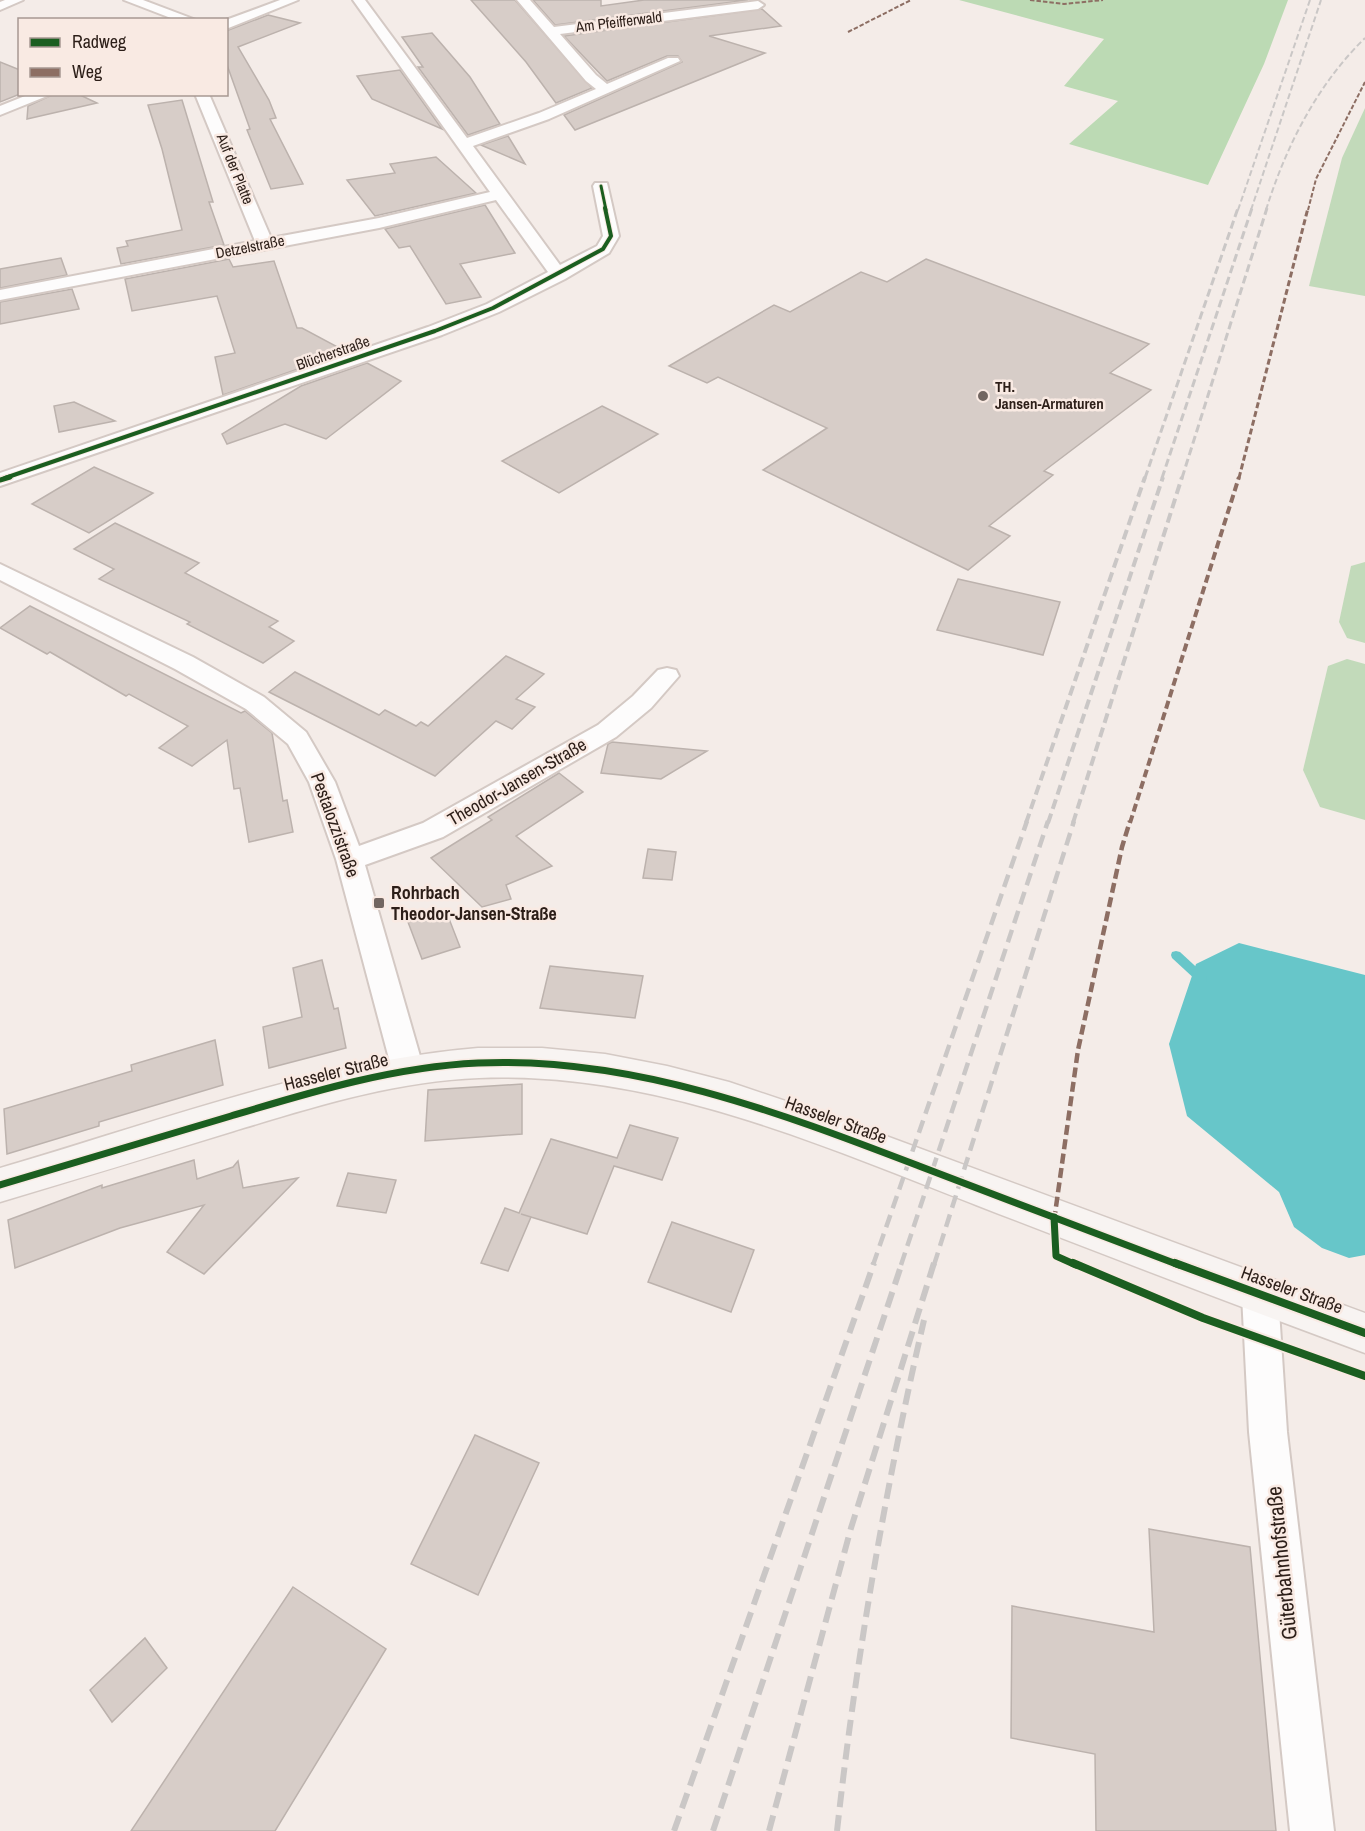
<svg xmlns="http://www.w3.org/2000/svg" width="1365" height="1831" font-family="'Archivo Narrow',sans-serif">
	<rect width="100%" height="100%" fill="#f4ece8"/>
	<g fill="#c2daba">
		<polygon points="1365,108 1365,296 1309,286 1342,158"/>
		<polygon points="1365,562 1365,643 1347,638 1339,622 1351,566"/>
		<polygon points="1347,659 1365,664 1365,820 1320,807 1303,770 1328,666"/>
	</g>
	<polygon fill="#bcdab4" points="959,0 1288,0 1264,64 1208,185 1069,144 1118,101 1064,86 1104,39"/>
	<polygon fill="#67c6c9" points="1239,943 1365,975 1365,1255 1349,1258 1322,1248 1294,1227 1279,1192 1187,1116 1169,1044 1196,964"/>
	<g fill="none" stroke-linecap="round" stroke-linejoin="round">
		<polygon fill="#67c6c9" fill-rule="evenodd" points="1176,951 1180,952 1206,976 1207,979 1206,982 1198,982 1172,958 1171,955 1172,952"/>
	</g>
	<g fill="#d7cdc8" stroke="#bcb2ad" stroke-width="1.5">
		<polygon points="471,0 515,0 592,88 556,103 526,62"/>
		<polygon points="533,0 601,0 601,6 644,0 748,0 555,25"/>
		<polygon points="762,9 781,26 709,36 765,53 575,130 564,115 682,62 678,56 667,56 607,81 564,36"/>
		<polygon points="268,15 300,23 238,47 269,100 276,118 270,119 303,184 271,189 247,130 250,129 226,62 226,31"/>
		<polygon points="432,33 470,77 500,124 468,135 418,67 423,67 402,37"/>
		<polygon points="0,62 20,70 20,94 0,102"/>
		<polygon points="400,70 442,129 372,99 357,76"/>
		<polygon points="54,94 78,94 97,103 27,119 28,106"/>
		<polygon points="182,100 213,202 209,202 224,245 121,264 117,248 128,246 126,241 182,230 162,149 148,105"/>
		<polygon points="508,136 525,164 481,145"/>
		<polygon points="436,157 476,193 375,216 347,180 395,173 390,164"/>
		<polygon points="485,205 515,253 460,264 481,297 446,304 410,246 399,248 385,229"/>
		<polygon points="61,258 67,275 0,288 0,269"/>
		<polygon points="229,259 233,267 274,261 297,328 302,328 347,352 223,395 215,357 235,353 217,296 132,311 125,279"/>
		<polygon points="926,259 1149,344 1110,373 1151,390 1044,471 1053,475 989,526 1010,536 968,570 763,470 827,428 718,377 707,383 669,366 774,305 790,312 861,272 887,282"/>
		<polygon points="72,289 79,309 0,324 0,302"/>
		<polygon points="367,363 401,381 326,439 285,424 227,444 222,434 301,386"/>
		<polygon points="74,402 115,421 59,432 54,406"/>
		<polygon points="602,406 658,434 559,493 502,461"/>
		<polygon points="94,467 153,493 89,533 32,504"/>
		<polygon points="115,523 199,563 185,573 278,621 269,627 294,641 263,663 187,624 190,622 99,579 114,569 74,549"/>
		<polygon points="958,579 1060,602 1043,655 937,630"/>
		<polygon points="30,606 241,713 245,711 272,733 283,801 287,800 293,832 249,842 240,788 234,789 227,740 192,766 159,748 188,726 129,694 126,696 50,652 47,654 0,628"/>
		<polygon points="506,656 544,674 516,699 535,707 512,729 496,721 435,776 269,692 295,672 379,715 385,710 416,726 421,722 428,726"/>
		<polygon points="612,742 707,751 661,779 601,773 608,744"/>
		<polygon points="559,773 583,792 516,836 552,866 506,885 511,899 482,907 431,858 492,820 488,817"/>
		<polygon points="648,849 676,852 672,880 643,878"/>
		<polygon points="446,911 460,947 422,959 408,922"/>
		<polygon points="322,960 334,1009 338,1008 346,1048 269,1068 263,1027 302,1017 293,968"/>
		<polygon points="550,966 643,976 635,1018 540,1008"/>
		<polygon points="215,1040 223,1085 99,1122 99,1126 7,1154 4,1109 132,1071 131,1065"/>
		<polygon points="522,1084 522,1134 425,1141 428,1090"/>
		<polygon points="630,1125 678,1138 662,1180 614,1166 587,1234 521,1214 531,1217 508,1271 481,1263 505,1208 519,1213 551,1139 617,1158"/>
		<polygon points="194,1160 197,1179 233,1167 238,1161 243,1188 298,1178 204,1274 167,1252 204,1205 120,1228 15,1268 8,1220 102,1185 102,1188"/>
		<polygon points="348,1173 396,1180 386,1213 337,1206"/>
		<polygon points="672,1222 754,1250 731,1312 648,1282"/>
		<polygon points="475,1435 539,1463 478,1595 411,1564"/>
		<polygon points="1149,1529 1250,1547 1276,1831 1096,1831 1095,1754 1011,1738 1012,1606 1154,1632"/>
		<polygon points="293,1587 386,1649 275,1831 131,1831"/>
		<polygon points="145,1638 167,1668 112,1722 90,1690"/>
	</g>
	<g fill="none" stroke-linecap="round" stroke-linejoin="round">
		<defs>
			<g id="street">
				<polygon points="5,0 23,0 0,10 0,2"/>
				<polygon points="124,0 143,0 196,20 176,20"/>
				<polygon points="280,0 298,0 226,29 226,20"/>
				<polygon points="353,0 365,0 467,138 539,113 596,89 586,81 517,0 530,0 554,27 758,1 764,5 758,9 560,34 596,75 607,84 668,58 678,58 680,61 549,119 473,146 560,265 597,246 603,236 593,186 595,183 607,183 619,236 609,253 565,279 499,312 442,335 0,486 0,473 428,327 487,304 548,272 496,200 379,228 0,300 0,290 255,241 195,94 209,94 271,238 379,218 490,192"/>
				<polygon points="30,94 52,94 0,115 0,106"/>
				<polygon points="0,564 193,657 264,697 306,732 335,782 359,846 423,823 598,725 633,696 658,670 667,668 676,670 679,676 651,708 616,737 443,837 365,865 424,1070 419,1079 408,1083 397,1079 392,1070 336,859 309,782 288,744 246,709 175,669 0,580"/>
				<polygon points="1260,1278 1272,1283 1278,1295 1287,1432 1334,1831 1290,1831 1249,1432 1242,1295 1248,1283"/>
			</g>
			<path id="secondary" d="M 478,1048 L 542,1048 L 605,1054 L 667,1066 L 729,1082 L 851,1123 L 1365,1313 L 1365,1353 C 1235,1305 1105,1255 976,1205 C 816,1143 654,1071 479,1078 C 395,1081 313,1107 234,1131 C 156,1155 78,1179 0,1202 L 0,1168 C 154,1123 318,1061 478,1048 Z"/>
		</defs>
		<use href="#street" stroke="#d4c9c4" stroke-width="4"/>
		<use href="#secondary" stroke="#d4c9c4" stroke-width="3"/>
		<use href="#street" fill="#fdfcfc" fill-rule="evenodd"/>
		<use href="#secondary" fill="#f8f4f2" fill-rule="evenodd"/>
		<g stroke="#cac7c6" stroke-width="2" stroke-dasharray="6 3" stroke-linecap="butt">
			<polyline points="1238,210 1310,0"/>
			<polyline points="1251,210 1321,0"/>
			<path d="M 1266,210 C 1286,146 1317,85 1365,38"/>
		</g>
		<g stroke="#cac7c6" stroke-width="3" stroke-dasharray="8 4" stroke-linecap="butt">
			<polyline points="1145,478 1238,208"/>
			<polyline points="1162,478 1252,208"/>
			<polyline points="1182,478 1267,208"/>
		</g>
		<g stroke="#cac7c6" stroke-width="4" stroke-dasharray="10 5" stroke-linecap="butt">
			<polyline points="1026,823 1145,477"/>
			<polyline points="1048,823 1163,477"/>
			<polyline points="1073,823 1182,477"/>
		</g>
		<g stroke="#cac7c6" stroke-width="4.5" stroke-dasharray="13 7" stroke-linecap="butt">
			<polyline points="873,1265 1027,821"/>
			<polyline points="901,1265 1048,821"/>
			<polyline points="934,1265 1074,821"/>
		</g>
		<g stroke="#cac7c6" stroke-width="6" stroke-dasharray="16 8" stroke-linecap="butt">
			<polyline points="674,1831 874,1263"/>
			<polyline points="713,1831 902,1263"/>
			<polyline points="769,1831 851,1528 934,1263"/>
			<path d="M 837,1831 C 856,1659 885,1489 924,1320"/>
		</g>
		<g stroke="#8d6e63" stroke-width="2" stroke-dasharray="4.5 2" stroke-linecap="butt">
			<polyline points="1030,0 1064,4 1103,0"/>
			<polyline points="848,32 911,0"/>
			<polyline points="1308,210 1316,179 1365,82"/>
		</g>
		<polyline stroke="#8d6e63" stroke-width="3" stroke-dasharray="6 3" stroke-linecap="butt" points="1239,478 1308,208"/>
		<polyline stroke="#8d6e63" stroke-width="4" stroke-dasharray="8 4" stroke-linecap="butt" points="1130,823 1239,477"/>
		<polyline stroke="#8d6e63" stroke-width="4.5" stroke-dasharray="10 4.5" stroke-linecap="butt" points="1054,1221 1078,1050 1122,847 1130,821"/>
		<defs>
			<polyline id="cycleway-far4" points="601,186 606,210"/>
			<polyline id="cycleway-far3" points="5,478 435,331 493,308 603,249 611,236 605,208"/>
			<polyline id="cycleway-far2" points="0,480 10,477"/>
			<g id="cycleway-far1">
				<path d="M 0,1185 C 77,1162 154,1139 231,1116 C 311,1092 393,1067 478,1063 C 632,1056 778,1112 919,1166 C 1006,1199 1092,1232 1179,1265"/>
				<polyline points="1054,1217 1056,1256 1076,1265"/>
			</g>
			<g id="cycleway">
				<polyline points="1073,1263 1203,1318 1365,1376"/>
				<polyline points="1175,1263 1365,1333"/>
			</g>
		</defs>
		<use href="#cycleway-far4" stroke="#f9eae3" stroke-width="5"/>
		<use href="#cycleway-far3" stroke="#f9eae3" stroke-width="6"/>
		<use href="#cycleway-far2" stroke="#f9eae3" stroke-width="8"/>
		<use href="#cycleway-far1" stroke="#f9eae3" stroke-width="10"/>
		<use href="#cycleway" stroke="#f9eae3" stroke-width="12"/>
		<use href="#cycleway-far4" stroke="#1b5e20" stroke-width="3"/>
		<use href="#cycleway-far3" stroke="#1b5e20" stroke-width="4"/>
		<use href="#cycleway-far2" stroke="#1b5e20" stroke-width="5"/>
		<use href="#cycleway-far1" stroke="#1b5e20" stroke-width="7"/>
		<use href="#cycleway" stroke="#1b5e20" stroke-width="8"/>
	</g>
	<g fill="#726661" stroke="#f9eae3" stroke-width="2">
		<circle cx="983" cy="396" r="6"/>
		<rect x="373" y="897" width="12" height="12" rx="3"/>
	</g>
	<g text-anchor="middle" stroke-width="5" stroke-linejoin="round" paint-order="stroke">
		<g font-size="15" fill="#2c1e18" stroke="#f9eae3">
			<text transform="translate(619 22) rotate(-7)" y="5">Am Pfeifferwald</text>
			<text transform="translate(235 169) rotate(68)" y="5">Auf der Platte</text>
			<text transform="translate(250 247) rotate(-11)" y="5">Detzelstraße</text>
			<text transform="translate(333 353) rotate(-19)" y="5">Blücherstraße</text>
		</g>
		<g font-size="15" font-weight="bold" fill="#2c1e18" stroke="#f9eae3" text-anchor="start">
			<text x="995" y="392">TH.<tspan x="995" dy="17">Jansen-Armaturen</tspan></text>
		</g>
		<g font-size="18" fill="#2c1e18" stroke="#f9eae3">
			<text transform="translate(517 782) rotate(-30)" y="6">Theodor-Jansen-Straße</text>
			<text transform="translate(335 825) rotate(70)" y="6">Pestalozzistraße</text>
			<text transform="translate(336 1072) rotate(-14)" y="6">Hasseler Straße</text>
			<text transform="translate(836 1120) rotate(20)" y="6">Hasseler Straße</text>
			<text transform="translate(1292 1290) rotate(20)" y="6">Hasseler Straße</text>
		</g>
		<g font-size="18" font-weight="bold" fill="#2c1e18" stroke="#f9eae3" text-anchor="start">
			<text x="391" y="899">Rohrbach<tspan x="391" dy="21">Theodor-Jansen-Straße</tspan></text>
		</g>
		<g font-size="21" fill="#2c1e18" stroke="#f9eae3">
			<text transform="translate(1282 1563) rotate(-96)" y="7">Güterbahnhofstraße</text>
		</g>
	</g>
	<rect x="18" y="18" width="210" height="78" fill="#f9eae3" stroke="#a79892" stroke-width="1.5"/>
	<rect x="30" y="38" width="30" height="9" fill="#1b5e20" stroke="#a79892" stroke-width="1.5"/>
	<text x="72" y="48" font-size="18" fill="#2c1e18">Radweg</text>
	<rect x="30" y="68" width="30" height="9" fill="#8d6e63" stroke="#a79892" stroke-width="1.5"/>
	<text x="72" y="78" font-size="18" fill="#2c1e18">Weg</text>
</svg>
